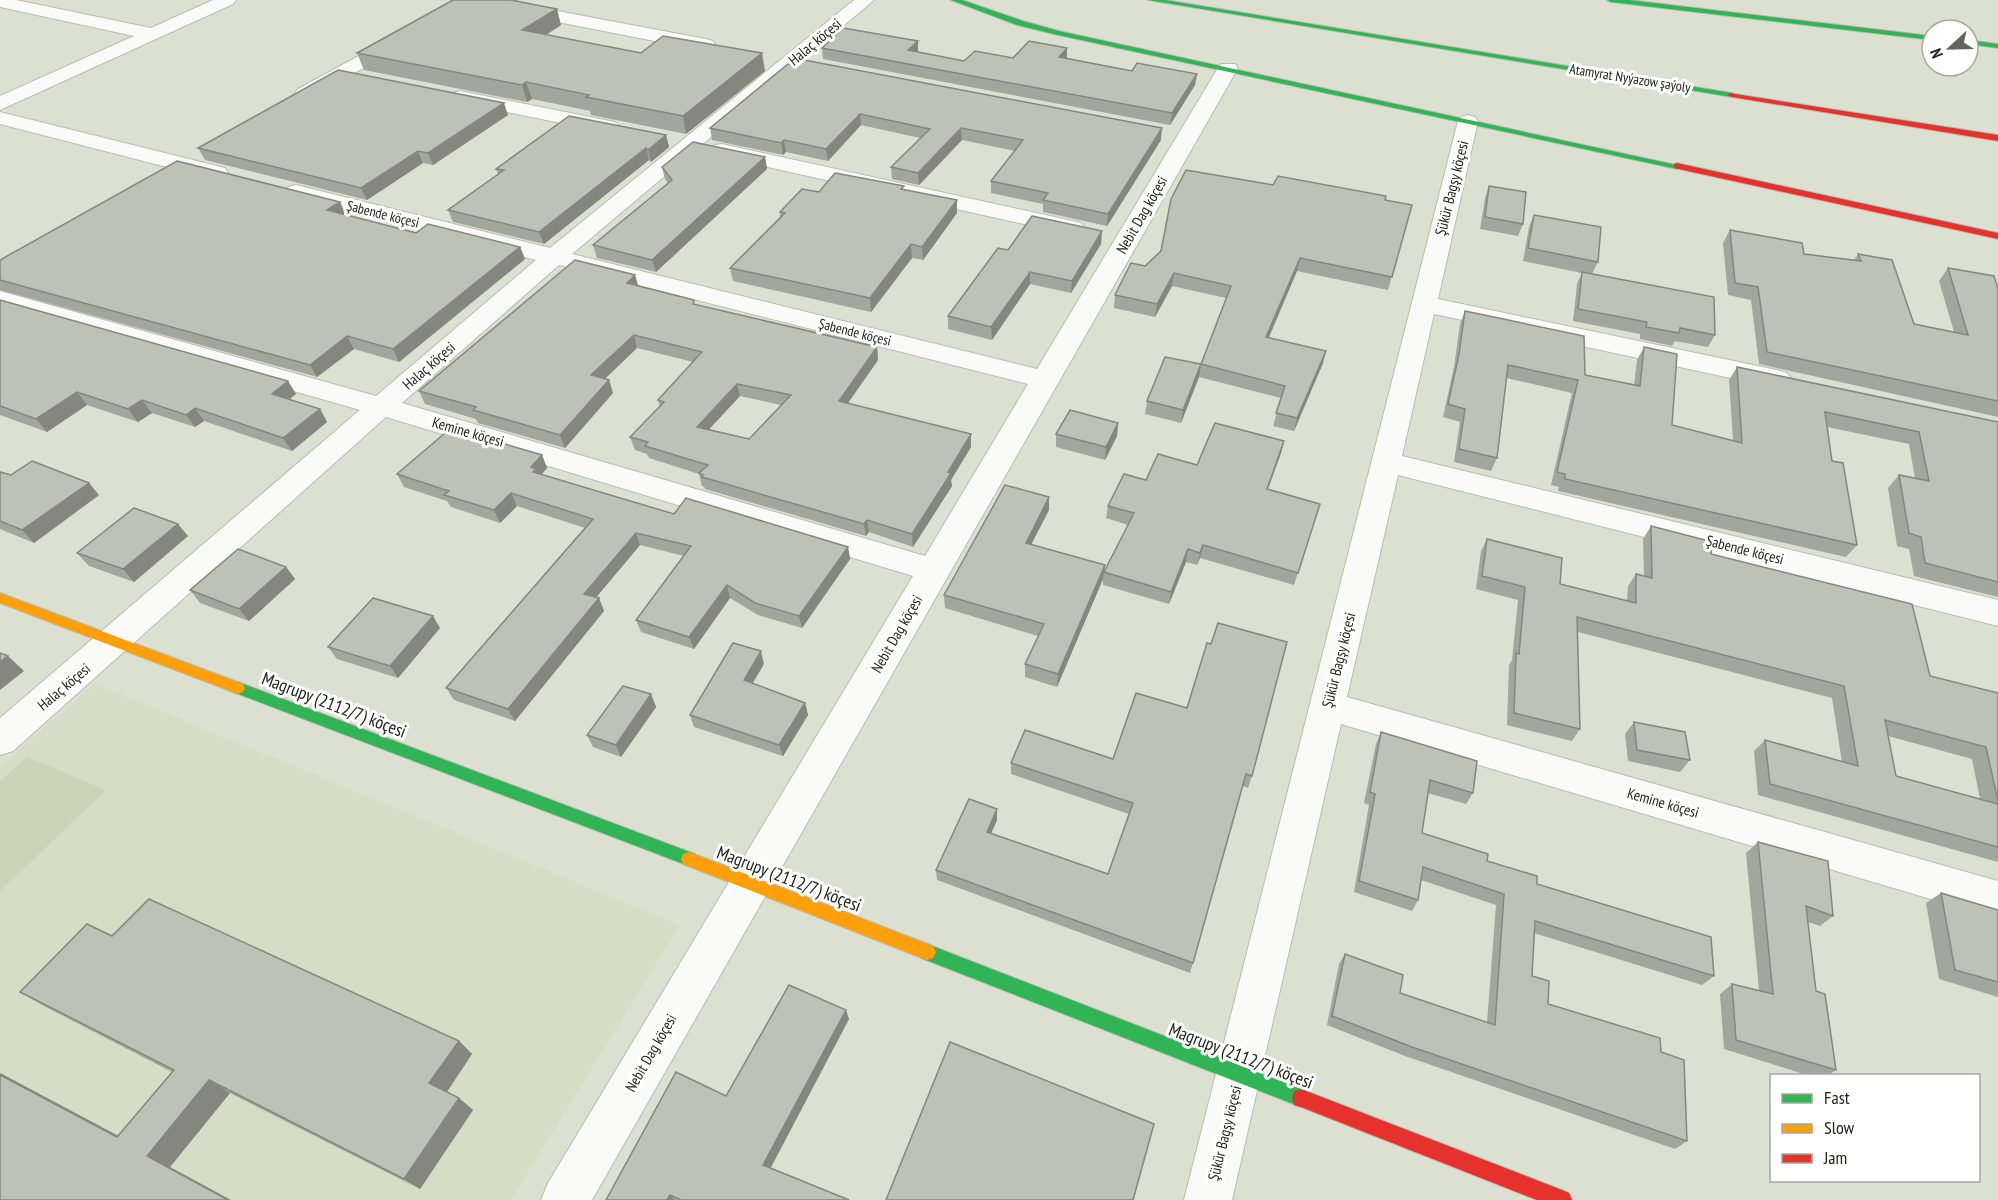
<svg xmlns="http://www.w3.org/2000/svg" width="1998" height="1200" font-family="'PT Sans Narrow',sans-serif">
	<rect width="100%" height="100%" fill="#dce0d1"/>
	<polygon fill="#d7ddc4" points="95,684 680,925 511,1200 0,1200 0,766"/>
	<polygon fill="#cdd3b7" points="27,757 106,790 0,891 0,781"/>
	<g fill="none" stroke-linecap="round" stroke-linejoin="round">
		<defs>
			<g id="street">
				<polygon points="0,0 16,0 151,28 213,0 236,0 233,4 0,110 0,96 134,36 0,7"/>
				<polygon points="462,0 499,0 706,39 713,41 715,45 713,49 706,51 471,5 465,4"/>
				<path d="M 854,0 L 874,0 L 572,254 L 1037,369 L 1218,68 L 1221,64 L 1235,64 L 1238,68 L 592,1200 L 541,1200 L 548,1183 L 913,576 L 386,417 L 13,751 L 0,755 L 0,718 L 360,410 L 0,307 L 0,291 L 376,396 L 536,260 L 288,197 L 285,192 L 288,187 L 296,185 L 550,248 ZM 559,265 L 1028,384 L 925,556 L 402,403 Z"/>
				<polygon points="399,34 406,36 408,40 406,44 312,97 298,97 295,93 298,89"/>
				<polygon points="460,91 610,121 617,123 620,127 617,131 610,133 453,101 450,97 453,93"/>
				<polygon points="0,112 225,168 228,173 225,178 217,180 0,124"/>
				<polygon points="1468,115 1475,117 1478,121 1438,299 1777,370 1787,373 1791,379 1787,385 1777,388 1434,314 1402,456 1998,600 1998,626 1398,475 1347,697 1998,881 1998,919 1341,724 1232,1200 1184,1200 1458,121 1461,117"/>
				<polygon points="722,144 1073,221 1081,223 1085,228 1081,233 1073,235 714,155 711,150 714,145"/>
			</g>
			<g id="fast">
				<polygon points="951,0 962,0 1023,21 1059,31 1681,166 1677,169 1058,35 1017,25"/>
				<polygon points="1148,0 1165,0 1732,93 1736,95 1732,97"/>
				<polygon points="1607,0 1629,0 1932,36 1932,40 1611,2"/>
				<polygon points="1968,40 1998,44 1998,48 1968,44"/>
				<polygon points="238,682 695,854 697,859 695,864 689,866 233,692 231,688 233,684"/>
				<polygon points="927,944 1301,1089 1308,1091 1310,1098 1308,1105 1301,1107 921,958 918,952 921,946"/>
			</g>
			<g id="slow">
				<polygon points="0,593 243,684 245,688 243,692 238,694 233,692 0,603"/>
				<polygon points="689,852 933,946 936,952 933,958 927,960 683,864 681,859 683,854"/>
			</g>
			<g id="jam">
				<polygon points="1729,93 1998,135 1998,141 1732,97 1728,95"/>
				<polygon points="1677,163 1998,233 1998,239 1674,168 1674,164"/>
				<polygon points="1301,1089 1562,1190 1569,1193 1572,1200 1537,1200 1301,1107 1294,1105 1292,1098 1294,1091"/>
			</g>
		</defs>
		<use href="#street" stroke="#b9bcb0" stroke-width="2"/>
		<use href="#fast" stroke="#b9bcb0" stroke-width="2"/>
		<use href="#slow" stroke="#b9bcb0" stroke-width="2"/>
		<use href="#jam" stroke="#b9bcb0" stroke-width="2"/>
		<use href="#street" fill="#fafaf8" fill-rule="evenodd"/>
		<use href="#fast" fill="#30b455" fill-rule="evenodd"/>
		<use href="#slow" fill="#ff9f0a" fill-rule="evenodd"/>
		<use href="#jam" fill="#e5322d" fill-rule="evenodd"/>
	</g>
	<g fill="#a3a69c" fill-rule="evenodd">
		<polygon points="561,25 546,35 641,53 765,71 686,134 591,115 590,111 532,99 527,102 364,70 357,53"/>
		<polygon points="822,48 918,52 964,61 1013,58 1067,58 1132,71 1197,74 1195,85 1170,125 823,59"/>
		<polygon points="788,64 1161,140 1107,226 1043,212 1043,204 991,193 991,181 1015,151 962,140 919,185 892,179 891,167 920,138 861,125 828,161 786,152 783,155 712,140 710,128"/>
		<polygon points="508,115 433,165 423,163 367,200 205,160 198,148"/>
		<polygon points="666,135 669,147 651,162 649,160 544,244 453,222 448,210 498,174 496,169"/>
		<polygon points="765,157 767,169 656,272 597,258 593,245 668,183 665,179 662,167"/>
		<polygon points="1273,185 1385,200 1412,205 1388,290 1297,271 1269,338 1323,363 1294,431 1273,426 1281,398 1199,377 1181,423 1145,414 1147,401 1201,364 1226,298 1172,286 1155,317 1114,308 1115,295 1145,266"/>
		<polygon points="1489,186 1523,224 1518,236 1480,229 1485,198"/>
		<polygon points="904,190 957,213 923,260 912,258 871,312 733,281 730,268 780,217 780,212 819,192"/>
		<polygon points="346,214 345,215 416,233 520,247 525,259 399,362 354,349 317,377 0,290 0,260"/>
		<polygon points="1534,215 1598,262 1592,274 1715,335 1708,347 1675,341 1672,346 1640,339 1640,334 1573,321 1577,284 1582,273 1523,261 1529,227"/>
		<polygon points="1730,230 1804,254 1854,260 1858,254 1914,324 1954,332 1939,281 1948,268 1998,288 1998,417 1759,364 1751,300 1728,295 1723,243"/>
		<polygon points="1102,231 1101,244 1071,293 1030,284 992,340 948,329 948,316 1008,250"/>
		<path d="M 638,286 L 695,305 L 877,347 L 878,360 L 848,403 L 971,447 L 951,480 L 952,486 L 913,547 L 869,532 L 866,536 L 705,489 L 704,487 L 702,486 L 699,474 L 649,458 L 647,454 L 635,450 L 630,437 L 660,407 L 658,400 L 693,362 L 637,348 L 605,379 L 609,380 L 613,393 L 565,448 L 478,423 L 476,419 L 425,404 L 419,391 ZM 740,396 L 781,405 L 749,439 L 709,429 Z"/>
		<polygon points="0,300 296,394 289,399 320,409 327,422 292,451 204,421 195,427 152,413 138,422 87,405 47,432 0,415"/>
		<polygon points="1465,311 1585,375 1634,385 1637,360 1644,347 1672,425 1733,440 1729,380 1737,367 1998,422 1998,597 1914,576 1909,549 1897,546 1888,488 1899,475 1915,478 1909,444 1827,427 1832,461 1857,545 1846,557 1558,491 1559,487 1551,485 1572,393 1506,378 1497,458 1491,471 1454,462 1460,422 1443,417 1454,367 1460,324"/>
		<polygon points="1118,423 1117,436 1105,460 1056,447 1056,434"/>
		<polygon points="1284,441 1281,453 1268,489 1320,504 1294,585 1200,558 1197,565 1186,562 1169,604 1103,585 1103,579 1057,687 1025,677 1025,664 1038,636 945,608 944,595 1049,510 1031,545 1104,571 1128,525 1106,518 1108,506 1146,480 1197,465"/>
		<polygon points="542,455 547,468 542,474 674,514 848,547 850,559 802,628 758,615 730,598 694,649 641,632 636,620 684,556 640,545 596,597 599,598 604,611 515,721 454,700 446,688 585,528 517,506 500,523 451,507 447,501 404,487 397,474"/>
		<polygon points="0,472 11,475 99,495 34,543 0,529"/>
		<path d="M 1651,526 L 1711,554 L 1930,676 L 1998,693 L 1998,862 L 1758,795 L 1754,751 L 1765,740 L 1842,762 L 1832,698 L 1578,632 L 1580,729 L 1572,741 L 1507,725 L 1509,665 L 1512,660 L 1518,600 L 1476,589 L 1481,551 L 1487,539 L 1560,584 L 1627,601 L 1628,586 L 1636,574 L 1644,576 L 1643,539 ZM 1888,736 L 1972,759 L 1980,799 L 1896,776 Z"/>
		<polygon points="188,536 134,582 89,566 77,553"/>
		<polygon points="286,567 295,579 249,621 200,603 190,590"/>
		<polygon points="440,628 398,678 337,659 328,647"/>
		<polygon points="764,664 753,683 805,703 808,715 783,756 694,727 690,715"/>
		<polygon points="1136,693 1252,776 1248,788 1243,786 1190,973 937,880 936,870 997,820 991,833 1108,874 1129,814 1011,774 1011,763 1113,759"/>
		<polygon points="651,694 656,707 621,757 593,747 587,735"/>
		<polygon points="1634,722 1690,760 1680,772 1628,761 1625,734"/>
		<polygon points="1381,732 1473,793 1466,804 1428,793 1422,833 1487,861 1537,884 1714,976 1702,985 1534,933 1532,976 1548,1004 1661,1052 1687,1141 1675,1149 1405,1056 1327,1025 1339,964 1345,954 1400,993 1487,1023 1496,905 1421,880 1418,900 1412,911 1354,892 1369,805 1364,803 1376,744"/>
		<polygon points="1758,842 1833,916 1820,926 1808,922 1816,991 1836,1070 1827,1076 1810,1076 1724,1049 1720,994 1732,984 1759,990 1746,853"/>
		<polygon points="1941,893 1998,910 1998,997 1939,979 1926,903"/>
		<polygon points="112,936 459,1041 472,1054 447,1092 473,1110 420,1189 230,1093 170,1167 0,1200 0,1073 118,1136 172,1072 44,1006 20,992"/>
		<polygon points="849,1019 770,1168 849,1200 606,1200 726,1096"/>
	</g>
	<g fill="#85877f">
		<polygon points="557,9 561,25 527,47 522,30"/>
		<polygon points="918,41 918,52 908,50"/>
		<polygon points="1067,48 1067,59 1059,57"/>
		<polygon points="762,53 765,71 686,134 683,116"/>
		<polygon points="1197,74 1195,85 1170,125 1172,113"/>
		<polygon points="526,82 532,99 527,102 522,85"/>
		<polygon points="504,103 508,115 433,165 428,153"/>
		<polygon points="860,114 861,125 828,161 826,149"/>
		<polygon points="961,128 962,140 919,185 918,173"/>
		<polygon points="1162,128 1161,140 1107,226 1108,214"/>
		<polygon points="666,135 669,147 651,162 648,150"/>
		<polygon points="784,140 786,152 783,155 781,143"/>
		<polygon points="646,148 649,160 544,244 539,232"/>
		<polygon points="418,151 423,163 367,200 361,188"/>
		<polygon points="765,157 767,169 656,272 652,260"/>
		<polygon points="957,200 957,213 923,260 922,247"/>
		<polygon points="340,202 346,214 334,222 327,210"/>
		<polygon points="1102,231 1101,244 1071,293 1072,281"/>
		<polygon points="911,244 912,258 871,312 870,298"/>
		<polygon points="520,247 525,259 399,362 393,349"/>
		<polygon points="1300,258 1297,271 1263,350 1266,337"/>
		<polygon points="1030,272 1030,284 992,340 991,327"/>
		<polygon points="1174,273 1172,286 1155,317 1157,304"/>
		<polygon points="635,275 639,288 627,283"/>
		<polygon points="634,335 637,348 595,388 591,375"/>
		<polygon points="347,336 354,349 317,377 310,365"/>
		<polygon points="877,347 878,360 841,413 839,401"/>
		<polygon points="1326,351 1323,363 1294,431 1297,418"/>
		<polygon points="1201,364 1199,377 1181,423 1183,410"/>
		<polygon points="609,380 613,393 565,448 560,435"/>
		<polygon points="288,381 296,394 280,407 272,394"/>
		<polygon points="737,384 740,396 700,439 697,427"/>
		<polygon points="77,392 87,405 47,432 36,419"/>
		<polygon points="142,400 152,413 138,422 128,409"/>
		<polygon points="195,408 204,421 195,427 186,415"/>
		<polygon points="320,409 327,422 292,451 283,438"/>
		<polygon points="1118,423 1117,436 1105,460 1106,447"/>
		<polygon points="971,434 971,447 951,480 952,486 913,547 912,534"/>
		<polygon points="1284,441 1281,453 1263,502 1267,489"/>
		<polygon points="542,455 547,468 539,477 539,484 531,467"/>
		<polygon points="89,483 99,495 34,543 22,530"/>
		<polygon points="511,493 517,506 500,523 494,510"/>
		<polygon points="1049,497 1049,510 1025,556 1026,543"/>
		<polygon points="867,520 869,532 866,536 864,524"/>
		<polygon points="178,524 188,536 134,582 123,569"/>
		<polygon points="636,533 640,545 589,606 584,594"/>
		<polygon points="1203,545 1200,558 1197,565 1200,553"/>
		<polygon points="848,547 850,559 802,628 799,616"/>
		<polygon points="1188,549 1186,562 1169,604 1171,592"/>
		<polygon points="1105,565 1103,579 1057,687 1058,674"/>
		<polygon points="286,567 295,579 249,621 239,609"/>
		<polygon points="727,585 730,598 694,649 689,637"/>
		<polygon points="599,598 604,611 515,721 508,709"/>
		<polygon points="433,616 440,628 398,678 390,666"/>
		<polygon points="761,651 764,664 747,692 744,680"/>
		<polygon points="8,656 24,671 0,690 0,662"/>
		<polygon points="651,694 656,707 621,757 616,745"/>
		<polygon points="805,703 808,715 783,756 779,745"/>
		<polygon points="997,809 997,820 987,843 987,832"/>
		<polygon points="846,1010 849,1019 768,1173 763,1165"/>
		<polygon points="459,1041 472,1054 444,1096 429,1083"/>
		<polygon points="0,1073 141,1148 117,1137 0,1075"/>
		<polygon points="209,1080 230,1093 170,1167 231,1200 228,1200 147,1156"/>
		<polygon points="459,1098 473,1110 420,1189 404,1179"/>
		<polygon points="670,1195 674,1200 667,1200"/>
	</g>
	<g fill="#bec1b5" stroke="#85877f" stroke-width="1.5" fill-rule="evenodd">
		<polygon points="453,0 511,0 557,9 522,30 641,53 663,36 762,53 683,116 586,97 589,95 526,82 522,85 357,53"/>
		<polygon points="843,28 918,41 908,50 964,61 975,51 1013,58 1029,41 1067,48 1059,57 1132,71 1137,63 1197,74 1172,113 822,48"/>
		<polygon points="804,60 1162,128 1108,214 1043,200 1048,193 991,181 1023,140 961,128 918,173 891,167 930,129 860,114 826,149 784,140 781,143 710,128 788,64 797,65"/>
		<polygon points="338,70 504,103 428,153 418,151 361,188 198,148"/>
		<polygon points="569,116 666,135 648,150 646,148 539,232 448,210 504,170 496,169"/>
		<polygon points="693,142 765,157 652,260 593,245 672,180 662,167"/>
		<polygon points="177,161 340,202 327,210 416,233 428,224 520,247 393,349 347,336 310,365 0,280 0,260"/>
		<polygon points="1186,170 1273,185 1278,176 1386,196 1385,200 1412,205 1392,277 1300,258 1266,337 1326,351 1297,418 1276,413 1285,386 1201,364 1231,286 1174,273 1157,304 1115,295 1131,263 1145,266 1161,251 1171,199"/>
		<polygon points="835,173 904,186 901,189 957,200 922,247 911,244 870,298 730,268 785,213 780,212 802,189 819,192"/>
		<polygon points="1489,186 1526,192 1523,224 1485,217"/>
		<polygon points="1534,215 1601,227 1598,262 1528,248"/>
		<polygon points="1032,216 1102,231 1072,281 1030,272 991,327 948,316 998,248 1008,250"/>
		<polygon points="1730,230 1802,243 1804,254 1861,261 1858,254 1892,260 1914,324 1968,335 1948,268 1994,276 1998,288 1998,401 1767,352 1758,287 1735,283"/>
		<path d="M 575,260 L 635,275 L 627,283 L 694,300 L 693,304 L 877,347 L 839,401 L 971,434 L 948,472 L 951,473 L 912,534 L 867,520 L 864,524 L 702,477 L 703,475 L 699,473 L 708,465 L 645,446 L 648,442 L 630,437 L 664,402 L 658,400 L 702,352 L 634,335 L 591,375 L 609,380 L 560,435 L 473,410 L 476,407 L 419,391 ZM 737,384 L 791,395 L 749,439 L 697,427 Z"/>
		<polygon points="1582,272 1714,297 1715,335 1680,328 1679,333 1646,327 1647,322 1578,309"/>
		<polygon points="0,300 288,381 272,394 320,409 283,438 195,408 186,415 142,400 128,409 77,392 36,419 0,406"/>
		<polygon points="1465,311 1584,336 1585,375 1640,386 1644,347 1677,354 1672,425 1742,443 1737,367 1998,422 1998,582 1925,563 1921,537 1909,533 1899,475 1929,481 1919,432 1825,412 1832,461 1843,463 1857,545 1565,479 1565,474 1557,472 1578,380 1508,365 1497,458 1459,449 1465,409 1448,404 1459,354"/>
		<polygon points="1165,357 1201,364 1183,410 1147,401"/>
		<polygon points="1070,410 1118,423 1106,447 1056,434"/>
		<polygon points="1215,423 1284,441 1267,489 1320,504 1298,573 1203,545 1200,553 1188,549 1171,592 1104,572 1134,513 1108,506 1124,474 1146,480 1158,454 1197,465"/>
		<polygon points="451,428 542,455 531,467 536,469 533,472 674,514 686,498 848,547 799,616 755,603 727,585 689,637 636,620 691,546 636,533 584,594 599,598 508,709 446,688 593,519 511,493 494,510 444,495 449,491 397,474"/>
		<polygon points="32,461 89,483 22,530 0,521 0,472 11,475"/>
		<polygon points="1005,485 1049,497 1026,543 1105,565 1058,674 1025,664 1044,624 944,595"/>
		<polygon points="134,508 178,524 123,569 77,553"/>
		<polygon points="1651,526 1713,542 1711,554 1912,604 1930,676 1998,693 1998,801 1986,747 1885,720 1896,776 1998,804 1998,847 1770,784 1765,740 1858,766 1844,686 1577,617 1580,729 1514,713 1516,653 1519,654 1525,587 1482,576 1487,539 1562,558 1560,584 1636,603 1636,574 1652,578"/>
		<polygon points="238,549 286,567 239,609 190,590"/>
		<polygon points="373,598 433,616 390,666 328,647"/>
		<polygon points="1218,623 1287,642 1252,776 1246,774 1193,963 936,870 969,799 997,809 987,832 1108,874 1133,803 1011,763 1025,730 1113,759 1136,693 1187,708 1207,643 1211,644"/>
		<polygon points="733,643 761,651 744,680 805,703 779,745 690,715"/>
		<polygon points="0,653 8,656 0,662"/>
		<polygon points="623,686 651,694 616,745 587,735"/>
		<polygon points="1634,722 1685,732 1690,760 1637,750"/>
		<polygon points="1381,732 1477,761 1473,793 1430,780 1422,833 1488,854 1487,861 1537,876 1537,884 1711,937 1714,976 1535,921 1532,976 1549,981 1548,1004 1660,1038 1661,1052 1684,1060 1687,1141 1412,1047 1332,1016 1345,954 1403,975 1400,993 1495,1025 1504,894 1423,867 1418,900 1359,881 1375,794 1370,792"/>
		<polygon points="1758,842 1828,861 1833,916 1806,906 1816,991 1825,994 1836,1070 1736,1040 1732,984 1773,994"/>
		<polygon points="1941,893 1998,910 1998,982 1955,970"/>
		<polygon points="149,899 459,1041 429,1083 459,1098 404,1179 209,1080 147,1156 228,1200 0,1200 0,1075 117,1137 174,1070 20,992 87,924 112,936"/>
		<polygon points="789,985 846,1010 763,1165 849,1200 681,1200 670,1195 667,1200 606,1200 676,1072 726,1096"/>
		<polygon points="950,1042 1154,1124 1133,1200 886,1200"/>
	</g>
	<g text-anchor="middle" stroke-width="6" stroke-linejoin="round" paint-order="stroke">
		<g font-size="14" fill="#21231a" stroke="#fff">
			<text transform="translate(1630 78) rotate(9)" y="5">Atamyrat Nyýazow şaýoly</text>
			<text transform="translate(383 214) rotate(14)" y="5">Şabende köçesi</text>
			<text transform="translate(855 332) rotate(14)" y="5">Şabende köçesi</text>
		</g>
		<g font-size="15" fill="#21231a" stroke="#fff">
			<text transform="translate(815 42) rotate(-40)" y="5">Halaç köçesi</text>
			<text transform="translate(1452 188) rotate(-76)" y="5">Şükür Bagşy köçesi</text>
			<text transform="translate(1142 215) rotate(-60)" y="5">Nebit Dag köçesi</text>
			<text transform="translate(429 366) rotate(-41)" y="5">Halaç köçesi</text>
			<text transform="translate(468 432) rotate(16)" y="5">Kemine köçesi</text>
			<text transform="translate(1745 550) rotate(14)" y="5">Şabende köçesi</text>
			<text transform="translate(897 634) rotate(-60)" y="5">Nebit Dag köçesi</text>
			<text transform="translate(1339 660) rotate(-76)" y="5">Şükür Bagşy köçesi</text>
			<text transform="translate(64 687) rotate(-40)" y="5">Halaç köçesi</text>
			<text transform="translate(1663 803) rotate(16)" y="5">Kemine köçesi</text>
			<text transform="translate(651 1053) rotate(-60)" y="5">Nebit Dag köçesi</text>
			<text transform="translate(1225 1133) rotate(-76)" y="5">Şükür Bagşy köçesi</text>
		</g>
		<g font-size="18" fill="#21231a" stroke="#fff">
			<text transform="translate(334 705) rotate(21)" y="6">Magrupy (2112/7) köçesi</text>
			<text transform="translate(789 879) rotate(21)" y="6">Magrupy (2112/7) köçesi</text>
			<text transform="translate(1241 1056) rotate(21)" y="6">Magrupy (2112/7) köçesi</text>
		</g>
	</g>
	<rect x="1770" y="1074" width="210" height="108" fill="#ffffff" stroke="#a6a7a3" stroke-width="1.5"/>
	<rect x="1782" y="1094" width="30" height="9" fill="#30b455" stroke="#a6a7a3" stroke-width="1.5"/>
	<text x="1824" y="1104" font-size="18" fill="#21231a">Fast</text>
	<rect x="1782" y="1124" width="30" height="9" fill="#ff9f0a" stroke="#a6a7a3" stroke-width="1.5"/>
	<text x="1824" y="1134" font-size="18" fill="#21231a">Slow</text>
	<rect x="1782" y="1154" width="30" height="9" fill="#e5322d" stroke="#a6a7a3" stroke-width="1.5"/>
	<text x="1824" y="1164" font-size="18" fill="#21231a">Jam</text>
	<g transform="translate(1950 48) rotate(248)"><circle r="28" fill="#ffffff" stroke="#a6a7a3" stroke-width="1.5"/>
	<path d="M0-4.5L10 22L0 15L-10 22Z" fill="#62655a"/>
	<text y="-9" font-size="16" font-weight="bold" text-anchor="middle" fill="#21231a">N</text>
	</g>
</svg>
